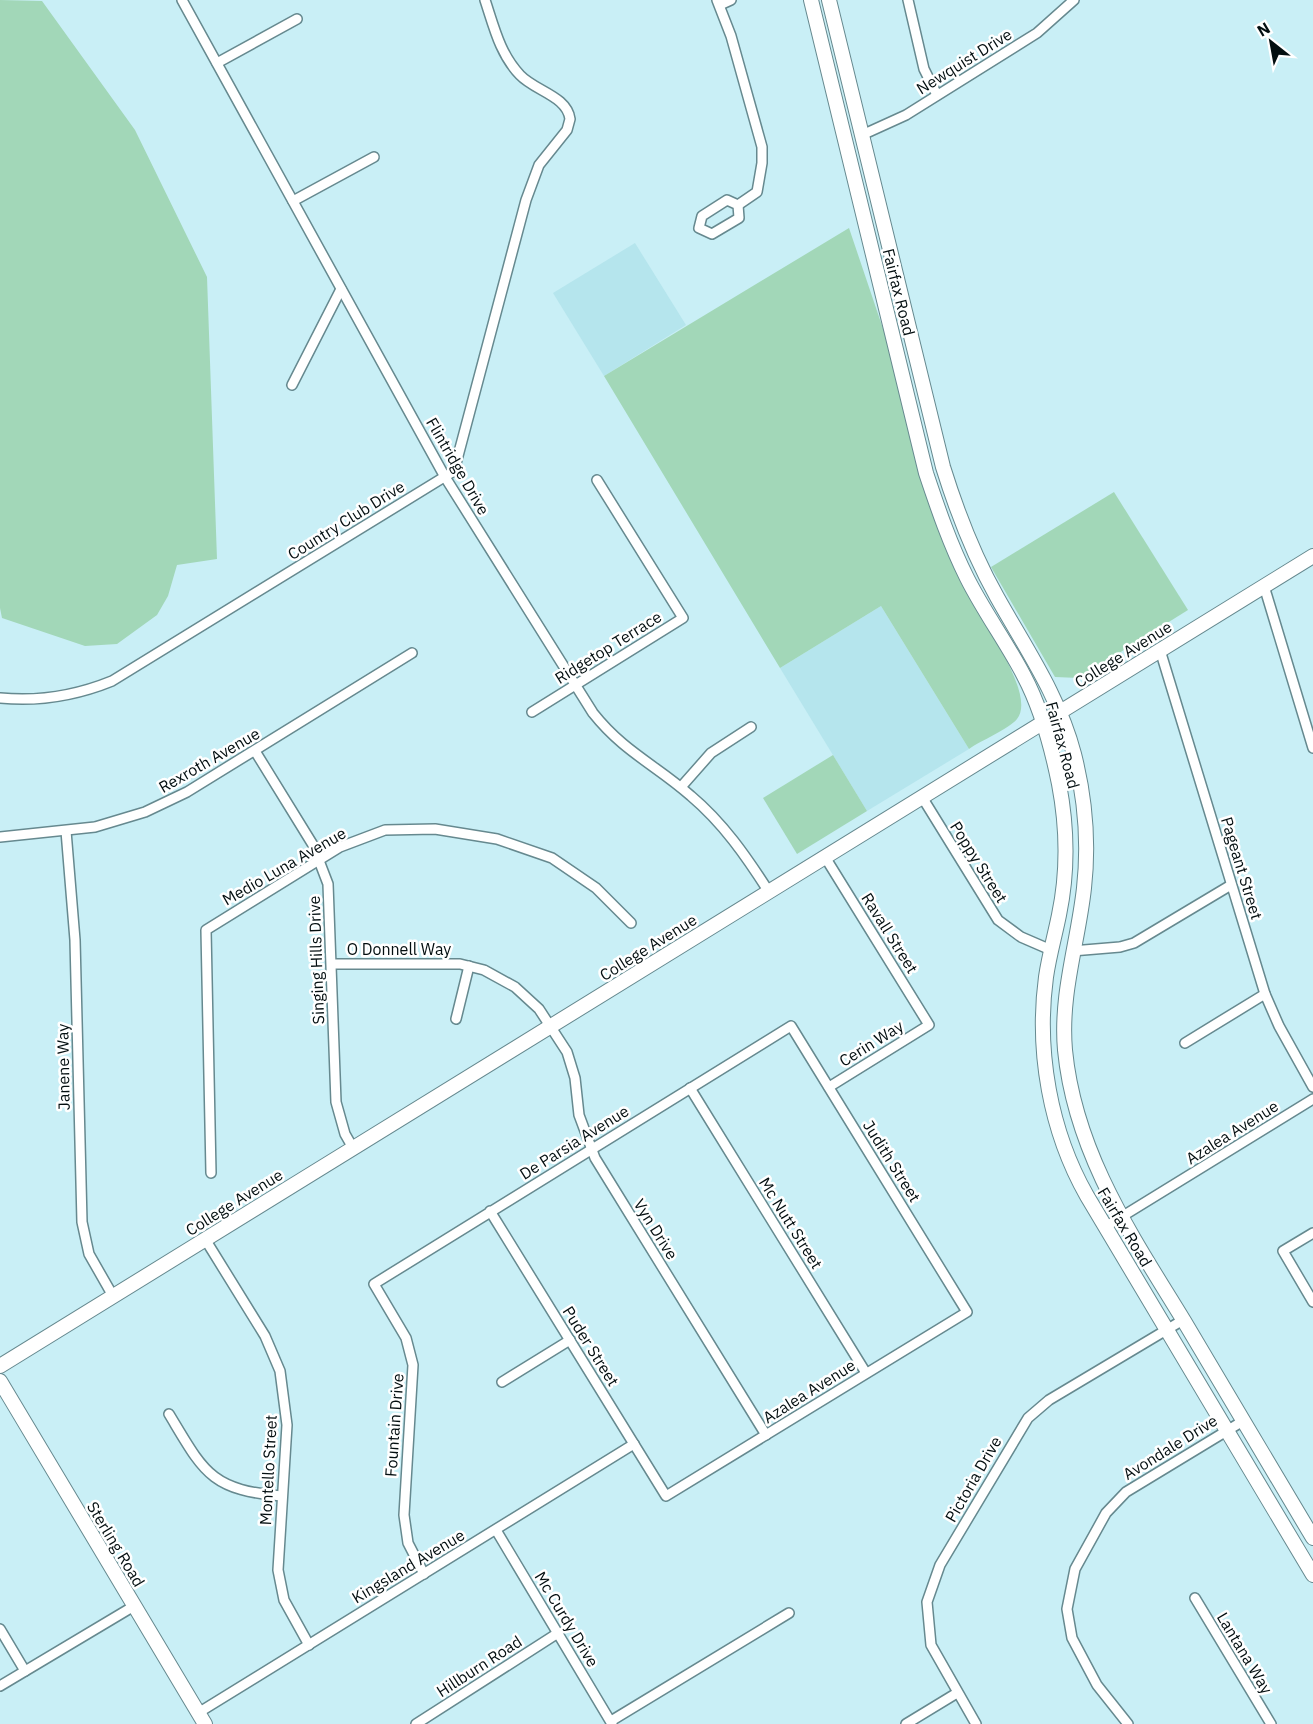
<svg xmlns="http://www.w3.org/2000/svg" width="1313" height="1724" font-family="'IBM Plex Sans',sans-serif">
	<rect width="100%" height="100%" fill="#c9eff6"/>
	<g fill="#b5e5ed">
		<polygon points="635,243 686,325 604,376 553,293"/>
		<polygon points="881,606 969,749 867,811 780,668"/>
	</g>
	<g fill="#a2d7b8">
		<polygon points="0,0 42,1 135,130 207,277 217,559 177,565 168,596 157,615 117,644 85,646 2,618 0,608"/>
		<path d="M 849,228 L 979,613 C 991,634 1035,697 1017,719 C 1009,729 980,741 969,749 L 881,606 L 780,668 L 604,376 Z"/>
		<polygon points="1114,492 1188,610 1079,678 1055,677 991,567"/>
		<polygon points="833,755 867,811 797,854 763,798"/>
	</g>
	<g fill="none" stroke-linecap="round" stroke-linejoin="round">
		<defs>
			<g id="street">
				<path d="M 182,0 L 445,477 L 593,713 C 624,752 656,765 691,796 C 723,823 746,856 769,892"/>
				<polyline points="717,0 731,36 762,147 762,163 757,192 738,205"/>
				<polyline points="908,0 924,69 937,95"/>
				<polyline points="720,5 731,0"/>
				<polyline points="217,63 297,19"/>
				<polyline points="862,135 906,115 1037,33 1074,0"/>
				<polygon points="727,200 738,205 739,218 712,234 699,228 702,216"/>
				<polyline points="293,201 374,157"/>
				<polyline points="292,385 341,289"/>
				<polyline points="1264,586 1313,748"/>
				<polyline points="1160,650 1265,994 1279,1026 1313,1087"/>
				<path d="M 0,698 C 40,702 75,696 112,681 L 454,471 L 526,200 L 539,165 L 567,130 L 570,119 C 567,96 535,91 520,75 C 500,54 494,27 485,0"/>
				<polyline points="532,712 683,618 597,480"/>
				<polyline points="255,751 313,845 328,884 336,1102 345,1134 353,1148"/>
				<polyline points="681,787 711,753 751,727"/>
				<polyline points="922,797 998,920 1021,937 1051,950"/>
				<polyline points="66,831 75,940 82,1222 89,1254 113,1296"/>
				<polyline points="0,837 95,827 145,812 187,792 412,653"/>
				<polyline points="825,857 929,1025 829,1087"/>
				<polyline points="1072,951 1120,947 1134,943 1231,885"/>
				<polyline points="332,964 460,964 484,970 515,987 539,1009 567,1052 575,1078 579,1115 595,1158 766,1435"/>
				<polyline points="456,1019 469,966"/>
				<polyline points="1185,1043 1265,994"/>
				<polyline points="690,1088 866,1373"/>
				<polyline points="211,1173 206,930 340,847 385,830 435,829 497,839 552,858 596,888 631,923"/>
				<polyline points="1105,1227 1313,1099"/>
				<polyline points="1313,1233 1283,1251 1313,1302"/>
				<polyline points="205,1239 265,1336 280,1371 287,1425 278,1570 284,1600 309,1645"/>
				<polyline points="502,1382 570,1340"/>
				<path d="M 169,1414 C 204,1472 210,1490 282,1496"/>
				<polyline points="496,1530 612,1724"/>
				<polyline points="424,1574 408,1543 404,1515 413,1365 406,1338 374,1284 791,1026 967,1312 666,1496 490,1211"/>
				<polyline points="1195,1598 1271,1724"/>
				<polyline points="0,1629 25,1671"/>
				<polyline points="0,1686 134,1606"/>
				<polyline points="198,1713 634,1444"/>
				<polyline points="611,1721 789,1613"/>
				<polyline points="416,1724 558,1633"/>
				<polyline points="906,1724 957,1693"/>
				<polyline points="976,1724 931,1645 927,1602 940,1565 1028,1418 1049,1400 1183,1320"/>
				<polyline points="1128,1724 1097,1685 1072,1638 1067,1609 1075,1569 1106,1513 1126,1492 1243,1421"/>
			</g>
			<g id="secondary">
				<path d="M 811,0 L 926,473 C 938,509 950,544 967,578 C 984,612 1007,643 1024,676 C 1041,708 1052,749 1059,784 C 1067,826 1068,872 1059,915 C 1055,935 1049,956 1046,977 C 1036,1051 1050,1131 1087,1196 L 1313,1575"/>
				<path d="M 829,0 L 943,467 C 957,512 974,556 997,597 C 1026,649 1059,696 1074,754 C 1085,797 1089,843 1084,888 C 1078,943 1060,994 1065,1050 C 1075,1153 1132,1236 1184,1321 C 1227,1393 1270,1466 1313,1538"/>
				<polyline points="0,1366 1313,556"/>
				<polyline points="0,1381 205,1724"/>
			</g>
		</defs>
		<use href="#street" stroke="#66898f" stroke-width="12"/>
		<use href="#secondary" stroke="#66898f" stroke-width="16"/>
		<use href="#street" stroke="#fff" stroke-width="9"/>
		<use href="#secondary" stroke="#fff" stroke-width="14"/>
	</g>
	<g text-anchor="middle" stroke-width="5" stroke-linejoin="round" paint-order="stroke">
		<g font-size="16" fill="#030e10" stroke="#fff">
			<text transform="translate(964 61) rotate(-32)" y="6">Newquist Drive</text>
			<text transform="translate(899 292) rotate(76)" y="6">Fairfax Road</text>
			<text transform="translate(458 466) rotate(60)" y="6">Flintridge Drive</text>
			<text transform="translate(346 520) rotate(-32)" y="6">Country Club Drive</text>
			<text transform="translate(608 647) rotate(-32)" y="6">Ridgetop Terrace</text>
			<text transform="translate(1123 654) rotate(-32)" y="6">College Avenue</text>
			<text transform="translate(1063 745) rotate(75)" y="6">Fairfax Road</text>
			<text transform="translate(209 760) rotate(-30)" y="6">Rexroth Avenue</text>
			<text transform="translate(979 862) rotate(58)" y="6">Poppy Street</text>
			<text transform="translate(284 866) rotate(-30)" y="6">Medio Luna Avenue</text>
			<text transform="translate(1242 868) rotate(73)" y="6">Pageant Street</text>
			<text transform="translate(890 933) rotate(58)" y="6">Ravall Street</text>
			<text transform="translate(648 947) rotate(-32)" y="6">College Avenue</text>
			<text x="399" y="955">O Donnell Way</text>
			<text transform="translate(316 960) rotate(-92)" y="6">Singing Hills Drive</text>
			<text transform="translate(871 1043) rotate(-32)" y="6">Cerin Way</text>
			<text transform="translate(63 1067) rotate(-91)" y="6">Janene Way</text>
			<text transform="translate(1232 1132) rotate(-32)" y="6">Azalea Avenue</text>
			<text transform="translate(574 1142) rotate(-32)" y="6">De Parsia Avenue</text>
			<text transform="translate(892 1161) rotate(58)" y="6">Judith Street</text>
			<text transform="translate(234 1202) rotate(-32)" y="6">College Avenue</text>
			<text transform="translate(791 1223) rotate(58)" y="6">Mc Nutt Street</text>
			<text transform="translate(1125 1227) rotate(59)" y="6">Fairfax Road</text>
			<text transform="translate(656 1229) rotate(58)" y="6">Vyn Drive</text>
			<text transform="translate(591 1346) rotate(58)" y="6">Puder Street</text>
			<text transform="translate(809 1391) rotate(-32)" y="6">Azalea Avenue</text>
			<text transform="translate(394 1425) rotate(-86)" y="6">Fountain Drive</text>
			<text transform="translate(1170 1447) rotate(-32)" y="6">Avondale Drive</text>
			<text transform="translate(268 1470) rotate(-87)" y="6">Montello Street</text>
			<text transform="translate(973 1479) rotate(-60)" y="6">Pictoria Drive</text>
			<text transform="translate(116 1544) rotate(59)" y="6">Sterling Road</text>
			<text transform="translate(408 1566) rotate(-31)" y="6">Kingsland Avenue</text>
			<text transform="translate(567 1619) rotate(59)" y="6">Mc Curdy Drive</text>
			<text transform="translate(1245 1653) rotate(59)" y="6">Lantana Way</text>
			<text transform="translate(479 1666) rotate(-33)" y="6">Hillburn Road</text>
		</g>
	</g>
	<g transform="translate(1271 42) rotate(329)" stroke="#ffffff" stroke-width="4.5" paint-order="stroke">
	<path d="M0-4.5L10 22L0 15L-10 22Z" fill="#030e10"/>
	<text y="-9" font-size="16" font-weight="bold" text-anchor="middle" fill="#030e10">N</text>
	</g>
</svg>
